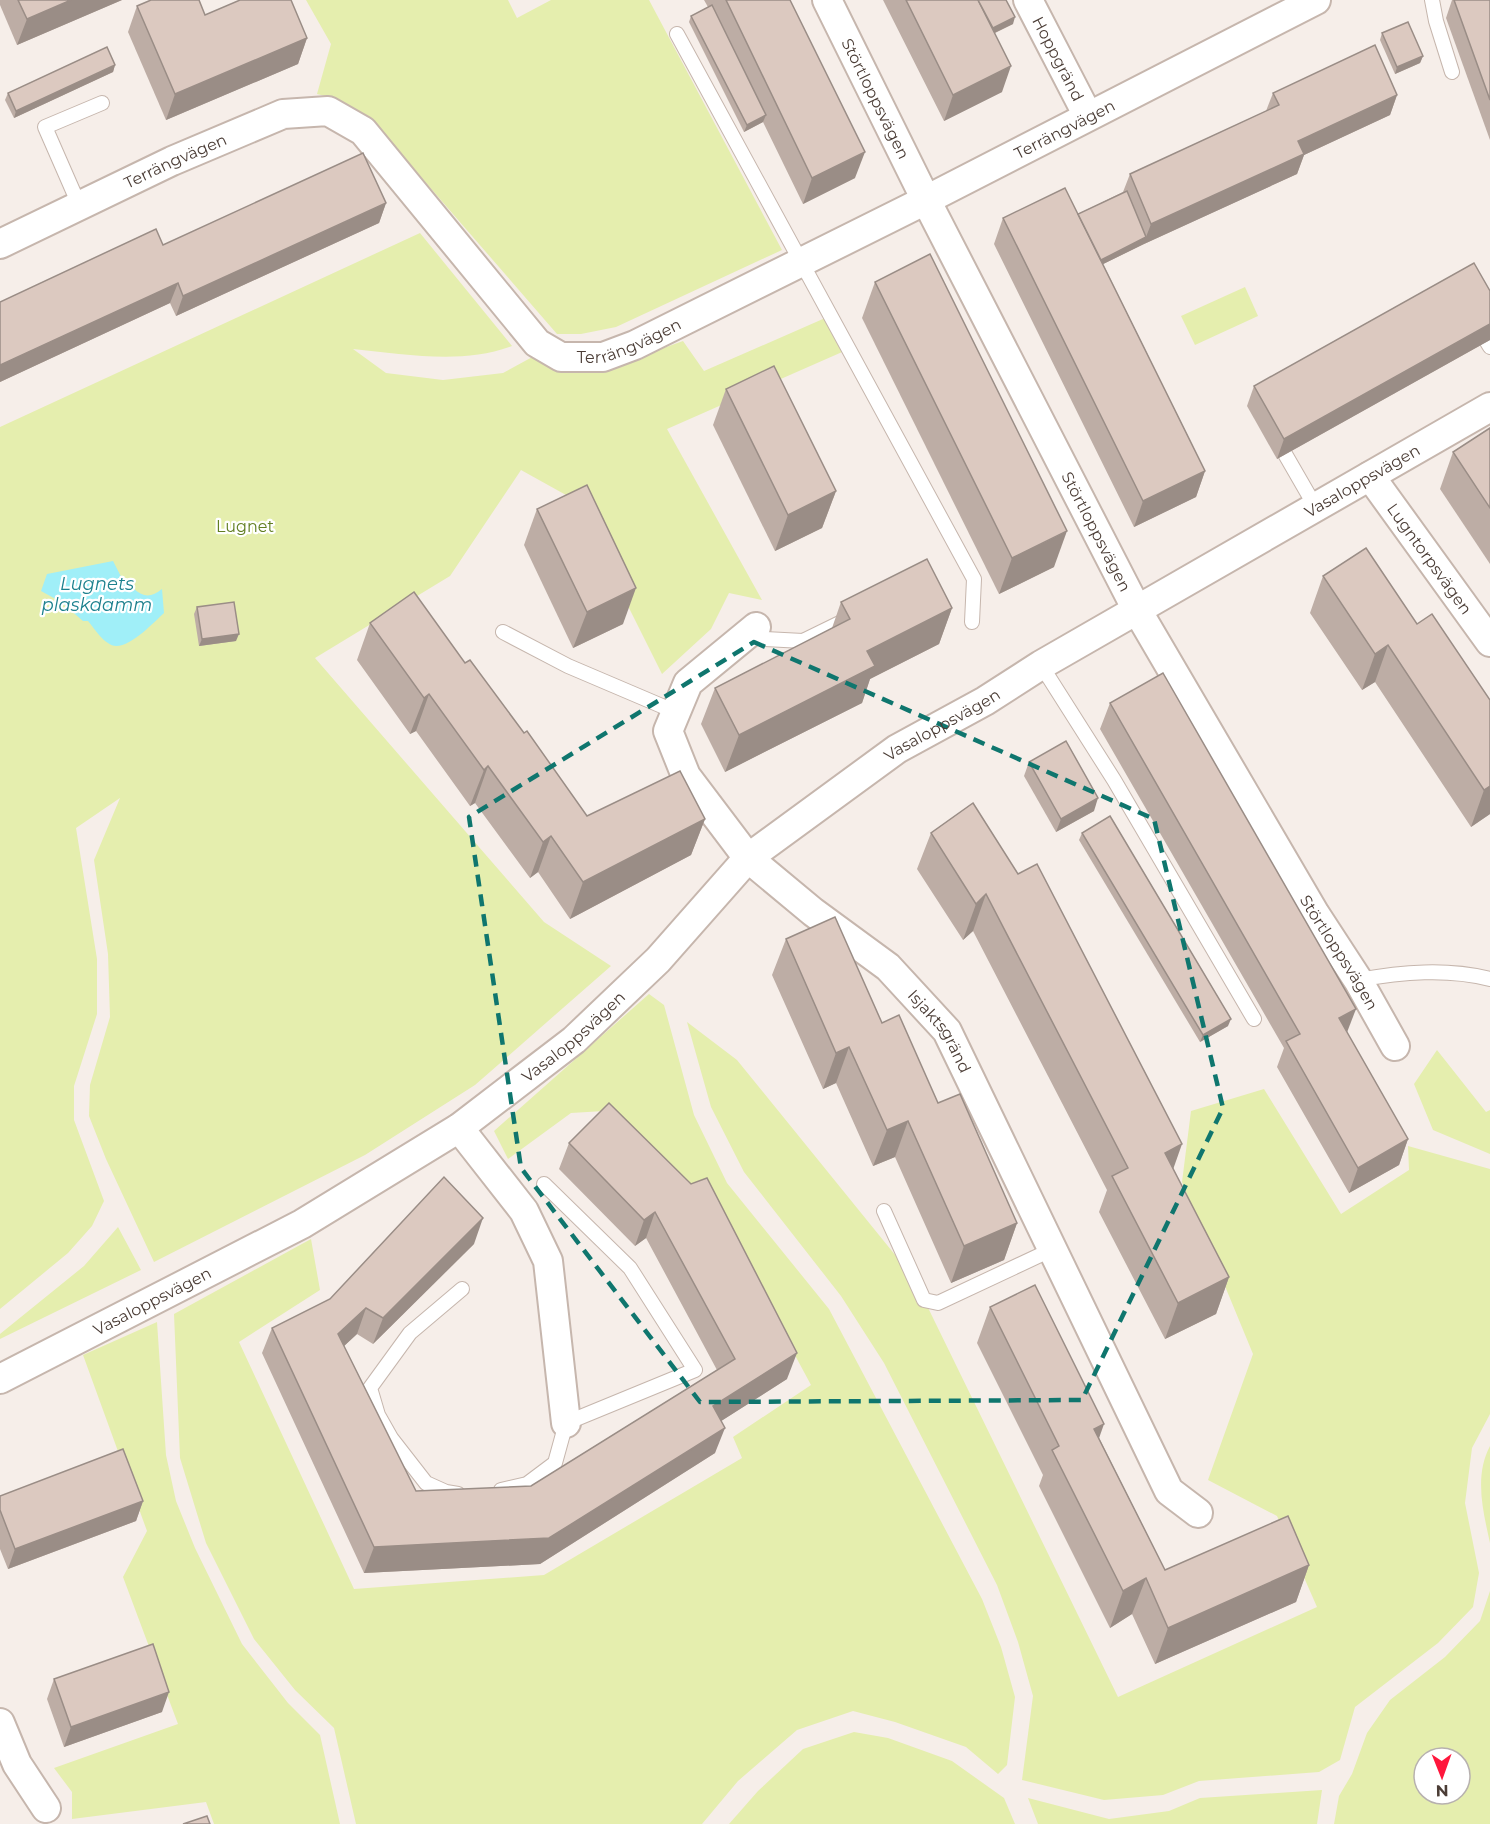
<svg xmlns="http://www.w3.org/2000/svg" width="1490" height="1824" font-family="Montserrat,sans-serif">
	<rect width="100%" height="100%" fill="#f6eee9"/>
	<g fill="#e5eeae" fill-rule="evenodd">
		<polygon points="306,0 508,0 517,18 551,0 649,0 782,250 616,327 581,334 557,334 368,116 337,99 317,94 331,44"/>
		<path d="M 420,233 L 512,346 C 462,365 405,354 353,349 L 386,373 L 443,380 L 503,373 L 536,355 L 614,366 L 683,341 L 704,371 L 832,315 L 849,349 L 667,429 L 762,600 L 729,593 L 711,629 L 662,674 L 575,500 L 521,470 L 450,576 L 315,658 L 544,922 L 611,966 L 475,1085 L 365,1155 L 154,1262 L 106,1159 L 89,1116 L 90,1085 L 110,1017 L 108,954 L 94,860 L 120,798 L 76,828 L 97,959 L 97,1014 L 74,1086 L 74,1120 L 104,1201 L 92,1226 L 68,1253 L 0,1309 L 0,427 Z"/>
		<polygon points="1245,287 1258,316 1195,345 1181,316"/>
		<polygon points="649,994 664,1005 694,1115 727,1183 829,1309 982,1599 1001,1647 1015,1697 1007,1765 998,1774 966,1747 895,1722 853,1711 797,1730 738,1781 702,1824 356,1824 334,1728 295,1690 254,1639 206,1543 180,1458 174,1314 311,1239 320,1290 239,1342 354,1589 544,1575 742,1458 733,1437 811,1385 706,1190 684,1195 604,1111 571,1113 508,1159 494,1131"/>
		<polygon points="687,1022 737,1060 913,1277 1118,1697 1317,1607 1277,1516 1208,1480 1253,1354 1182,1182 1191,1111 1264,1089 1341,1214 1409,1170 1408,1146 1490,1169 1490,1414 1472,1448 1465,1503 1479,1573 1473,1607 1438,1643 1355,1707 1340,1760 1319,1772 1199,1781 1163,1795 1104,1800 1022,1780 1033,1696 1018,1642 997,1585 884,1363 841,1296 744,1172 711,1107"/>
		<polygon points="1437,1050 1486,1112 1490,1110 1490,1154 1433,1130 1414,1084"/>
		<polygon points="118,1227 141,1270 0,1339 0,1334 84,1266"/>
		<polygon points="157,1322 166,1455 176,1501 195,1548 242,1644 288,1703 320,1735 340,1824 214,1824 206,1802 72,1819 72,1792 54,1768 178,1724 123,1577 147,1531 83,1355"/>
		<path d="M 1490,1446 L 1490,1543 C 1483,1511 1474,1476 1490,1446 Z"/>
		<path d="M 1490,1591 L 1490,1824 L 1334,1824 L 1339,1796 L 1352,1774 L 1367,1733 L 1390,1700 L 1445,1657 L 1480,1621 ZM 1424,1758 L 1460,1758 L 1460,1794 L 1424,1794 Z"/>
		<polygon points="854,1732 888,1738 952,1761 1004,1798 1015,1824 729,1824 758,1791 803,1749"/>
		<polygon points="1322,1790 1317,1824 1038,1824 1028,1798 1109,1819 1169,1811 1200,1798"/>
	</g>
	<path fill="#a0eff8" d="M 113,561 L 128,590 L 134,589 C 144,598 152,597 162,589 L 164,613 C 153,623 123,656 108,643 C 100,638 94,628 88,621 L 83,621 L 61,602 L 41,591 L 47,574 Z"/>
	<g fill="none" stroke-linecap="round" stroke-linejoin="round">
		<defs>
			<g id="service">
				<polyline points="1432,0 1436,21 1452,72"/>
				<polyline points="677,34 974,579 972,622"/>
				<polyline points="80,207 45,127 102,103"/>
				<polyline points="1487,342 1490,347"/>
				<polyline points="1285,454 1315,506"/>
				<polyline points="503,632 568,666 676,712"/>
				<polyline points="765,639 803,641 848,619"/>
				<polyline points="1041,665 1114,780 1254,1019"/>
				<path d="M 1358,980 C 1402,972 1447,968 1490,979"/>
				<polyline points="884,1211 924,1300 938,1303 1053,1249"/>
				<polyline points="501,1490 527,1484 555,1463 566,1423 695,1370 630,1268 544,1184"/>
				<polyline points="458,1494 446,1492 426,1483 391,1438 378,1415 370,1388 410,1333 462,1289"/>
			</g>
			<g id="minor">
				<path id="s1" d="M 827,0 L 926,200 L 1137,610 L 1315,914 L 1358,980 L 1395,1046"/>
				<path id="s2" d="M 1028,0 L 1088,116"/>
				<path id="s3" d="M 0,244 L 172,161 L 283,114 L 328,111 L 363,131 L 537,343 L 561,357 L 603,357 L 635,345 L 926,200 L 1316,0"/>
				<path id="s4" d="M 1370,476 L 1490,642"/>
				<path id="s5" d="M 756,627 L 688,683 L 668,731 L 686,776 L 748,858 L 813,912 L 888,967 L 947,1031 L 1169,1491 L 1198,1513"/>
				<polyline points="459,1128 524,1211 548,1261 566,1423"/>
				<path id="s6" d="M 0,1379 L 302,1224 L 459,1128 L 574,1040 L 658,960 L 748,858 L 897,749 L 985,701 L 1041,665 L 1490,407"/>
				<polyline points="0,1723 17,1764 46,1808"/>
			</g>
		</defs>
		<use href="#service" stroke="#c6b6ad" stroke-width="16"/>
		<use href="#minor" stroke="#c6b6ad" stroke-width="32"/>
		<use href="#service" stroke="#fff" stroke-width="14"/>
		<use href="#minor" stroke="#fff" stroke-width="28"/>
	</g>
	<g fill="#bdada5">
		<polygon points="0,0 122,0 17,45 0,5"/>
		<polygon points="704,0 790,0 855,178 803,204 763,122 744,132 689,22 691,16 708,7"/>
		<polygon points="883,0 1006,0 1013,24 995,33 1002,92 944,121"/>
		<polygon points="1452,0 1490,0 1490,140 1446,18"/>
		<polygon points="137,6 205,15 307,38 298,64 166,120 128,32"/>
		<polygon points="1382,33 1423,56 1420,63 1395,74 1380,40"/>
		<polygon points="115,65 113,72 14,118 5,100 8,93"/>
		<polygon points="1273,93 1397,95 1390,115 1304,155 1297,174 1144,244 1103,264 1205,471 1196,497 1134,527 994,244 1003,218 1078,214 1123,192 1130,174 1266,111"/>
		<polygon points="386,203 379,223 176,316 170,303 0,382 0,302 163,245"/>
		<polygon points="875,282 1054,567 999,594 862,318"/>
		<polygon points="1490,291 1490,340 1277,459 1247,406 1254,386"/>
		<polygon points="726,389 836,491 822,528 775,551 713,425"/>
		<polygon points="1490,428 1490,564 1440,489 1453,452"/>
		<polygon points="537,509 623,624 573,648 524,545"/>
		<polygon points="1323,576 1417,624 1490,700 1490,814 1471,827 1375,682 1362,690 1310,613"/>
		<polygon points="841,602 952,608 939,644 870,679 862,703 725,772 701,724 715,688 832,628"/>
		<polygon points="197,607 236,641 199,646 194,614"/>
		<polygon points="370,623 465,663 524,733 587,816 705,819 691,855 570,919 538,872 530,878 475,803 470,806 416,731 410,734 357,660"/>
		<polygon points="1110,703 1347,1033 1408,1139 1399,1165 1349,1193 1277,1067 1284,1048 1100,729"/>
		<polygon points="1029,762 1094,811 1056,832 1024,776"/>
		<polygon points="973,803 1173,1169 1229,1277 1216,1314 1165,1339 1099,1212 1107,1190 973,931 963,940 917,869 931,833"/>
		<polygon points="1082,833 1228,1026 1200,1042 1079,840"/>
		<polygon points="786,939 882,1023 938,1103 1017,1223 1004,1260 951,1283 895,1157 873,1166 836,1083 823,1089 772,975"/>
		<polygon points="609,1103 787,1379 721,1421 715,1453 540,1564 364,1573 262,1353 272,1328 474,1244 373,1344 357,1334 344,1346 416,1491 531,1486 717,1370 646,1238 635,1246 559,1169 569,1143"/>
		<polygon points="990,1307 1099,1438 1165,1570 1309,1565 1296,1602 1155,1664 1132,1614 1110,1628 1039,1486 1043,1475 977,1343"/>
		<polygon points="0,1496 143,1501 136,1521 8,1569 0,1549"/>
		<polygon points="54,1679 162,1712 64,1747 47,1699"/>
	</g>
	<g fill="#9a8d86">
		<polygon points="71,0 122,0 17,45 27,19"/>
		<polygon points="1015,17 1013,24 986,37 989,30"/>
		<polygon points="307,38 298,64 166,120 175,94"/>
		<polygon points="1423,56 1420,63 1395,74 1397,67"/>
		<polygon points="115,65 113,72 14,118 16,111"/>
		<polygon points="1011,66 1002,92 944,121 953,95"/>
		<polygon points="1397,95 1390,115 1304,155 1297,174 1144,244 1085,273 1088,267 1146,237 1151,224 1298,141"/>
		<polygon points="766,115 763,122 744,132 747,125"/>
		<polygon points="865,152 855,178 803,204 812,178"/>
		<polygon points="386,203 379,223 176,316 183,296"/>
		<polygon points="178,283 170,303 0,382 0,365"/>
		<polygon points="1490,324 1490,340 1277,459 1284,439"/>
		<polygon points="1205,471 1196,497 1134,527 1143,501"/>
		<polygon points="836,491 822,528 775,551 788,515"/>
		<polygon points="1067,531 1054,567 999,594 1012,558"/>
		<polygon points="636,588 623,624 573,648 587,612"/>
		<polygon points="952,608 939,644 870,679 862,703 725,772 739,735 867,651"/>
		<polygon points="239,634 236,641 199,646 202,639"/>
		<polygon points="1388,645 1375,682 1362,690 1375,654"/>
		<polygon points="429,694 416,731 410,734 424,698"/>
		<polygon points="488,766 475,803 470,806 484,770"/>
		<polygon points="1490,786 1490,814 1471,827 1484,790"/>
		<polygon points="1098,798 1094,811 1056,832 1061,819"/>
		<polygon points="705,819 691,855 570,919 583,882"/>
		<polygon points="551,836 538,872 530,878 543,842"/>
		<polygon points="986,894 973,931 963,940 976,904"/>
		<polygon points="1356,1009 1346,1035 1339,1018"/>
		<polygon points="1231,1019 1228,1026 1200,1042 1203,1035"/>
		<polygon points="849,1047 836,1083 823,1089 836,1053"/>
		<polygon points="908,1121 895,1157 873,1166 887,1130"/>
		<polygon points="1408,1139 1399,1165 1349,1193 1358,1168"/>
		<polygon points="1182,1144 1169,1181 1165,1153"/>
		<polygon points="655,1212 646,1238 635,1246 644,1220"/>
		<polygon points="483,1218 474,1244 373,1344 383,1318"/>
		<polygon points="1017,1223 1004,1260 951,1283 964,1246"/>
		<polygon points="1229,1277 1216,1314 1165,1339 1178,1303"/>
		<polygon points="366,1308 357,1334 329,1360 338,1334"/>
		<polygon points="797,1353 787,1379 704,1432 713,1406"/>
		<polygon points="1104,1424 1091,1461 1094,1429"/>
		<polygon points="725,1428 715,1453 540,1564 364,1573 374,1547"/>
		<polygon points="143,1501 136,1521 8,1569 15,1549"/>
		<polygon points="1309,1565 1296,1602 1155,1664 1168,1628"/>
		<polygon points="1146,1578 1132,1614 1110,1628 1123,1591"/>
		<polygon points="169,1692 162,1712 64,1747 71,1727"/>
	</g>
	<g fill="#dcc9c0" stroke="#9a8d86" stroke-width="1.5">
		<polygon points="18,0 71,0 27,19"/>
		<polygon points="151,0 199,0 205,15 240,0 291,0 307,38 175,94 137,6"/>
		<polygon points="726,0 790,0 865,152 812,178"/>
		<polygon points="906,0 978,0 1011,66 953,95"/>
		<polygon points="978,0 1006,0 1015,17 993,28"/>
		<polygon points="1454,0 1490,0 1490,100"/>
		<polygon points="712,5 766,115 747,125 691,16"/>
		<polygon points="1408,22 1423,56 1397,67 1382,33"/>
		<polygon points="1375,45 1397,95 1298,141 1304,154 1151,224 1130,174 1279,105 1273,93"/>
		<polygon points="107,47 115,65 16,111 8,93"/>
		<polygon points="363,153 386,203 183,296 178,283 0,365 0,302 156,229 163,245"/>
		<polygon points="1065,188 1205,471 1143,501 1003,218"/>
		<polygon points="1127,191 1146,237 1101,260 1078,214"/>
		<polygon points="930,254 1067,531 1012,558 875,282"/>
		<polygon points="1474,263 1490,291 1490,324 1284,439 1254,386"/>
		<polygon points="774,366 836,491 788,515 726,389"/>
		<polygon points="1490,428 1490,508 1453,452"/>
		<polygon points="587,485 636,588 587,612 537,509"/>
		<polygon points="1366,548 1417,624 1432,614 1490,700 1490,786 1484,790 1388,645 1375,654 1323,576"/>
		<polygon points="927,559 952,608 867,651 875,666 739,735 715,688 850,619 841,602"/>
		<polygon points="414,592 465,663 470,660 524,733 527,731 587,816 680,771 705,819 583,882 551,836 543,842 488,766 484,770 429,694 424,698 370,623"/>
		<polygon points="234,602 239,634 202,639 197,607"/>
		<polygon points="1163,673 1356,1009 1339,1018 1408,1139 1358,1168 1286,1041 1300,1034 1110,703"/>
		<polygon points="1066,741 1098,798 1061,819 1029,762"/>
		<polygon points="973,803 1018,874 1037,864 1182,1144 1165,1153 1229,1277 1178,1303 1112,1176 1128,1168 986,894 976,904 931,833"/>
		<polygon points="1110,816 1231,1019 1203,1035 1082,833"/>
		<polygon points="835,917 882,1023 899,1015 938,1103 960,1094 1017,1223 964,1246 908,1121 887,1130 849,1047 836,1053 786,939"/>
		<polygon points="609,1103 691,1184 707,1178 797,1353 713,1406 725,1428 549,1538 374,1547 272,1328 330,1299 444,1177 483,1218 383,1318 366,1308 338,1334 416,1491 531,1486 735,1359 655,1212 644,1220 569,1143"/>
		<polygon points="1035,1285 1104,1424 1094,1429 1165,1570 1288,1516 1309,1565 1168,1628 1146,1578 1123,1591 1052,1450 1059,1446 990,1307"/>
		<polygon points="123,1449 143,1501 15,1549 0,1510 0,1496"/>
		<polygon points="153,1644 169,1692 71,1727 54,1679"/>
		<polygon points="207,1816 210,1824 183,1824"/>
	</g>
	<path fill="none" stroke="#0f766e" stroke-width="4.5" stroke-dasharray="12 8" stroke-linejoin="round" d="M 754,642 L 1154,819 L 1223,1108 L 1082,1400 L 700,1402 L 521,1168 L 469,817 Z"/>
	<g text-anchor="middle" stroke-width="4.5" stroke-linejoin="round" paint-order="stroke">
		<g font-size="16" fill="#4b3d36" stroke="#fff">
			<text dy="6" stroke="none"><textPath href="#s2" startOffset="66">Hoppgränd</textPath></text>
			<text dy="6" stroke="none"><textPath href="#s1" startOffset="110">Störtloppsvägen</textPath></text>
			<text dy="6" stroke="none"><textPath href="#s3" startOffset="1256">Terrängvägen</textPath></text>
			<text dy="6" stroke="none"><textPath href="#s3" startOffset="194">Terrängvägen</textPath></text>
			<text dy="6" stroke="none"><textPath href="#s3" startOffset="770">Terrängvägen</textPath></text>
			<text dy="6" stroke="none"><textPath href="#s6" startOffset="1642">Vasaloppsvägen</textPath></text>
			<text dy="6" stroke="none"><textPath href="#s1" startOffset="596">Störtloppsvägen</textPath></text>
			<text dy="6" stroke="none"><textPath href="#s4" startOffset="102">Lugntorpsvägen</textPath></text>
			<text dy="6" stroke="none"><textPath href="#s6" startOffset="1156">Vasaloppsvägen</textPath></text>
			<text dy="6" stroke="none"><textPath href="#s1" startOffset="1082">Störtloppsvägen</textPath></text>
			<text dy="6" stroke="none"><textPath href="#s5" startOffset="552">Isjaktsgränd</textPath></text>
			<text dy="6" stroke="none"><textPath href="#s6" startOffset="670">Vasaloppsvägen</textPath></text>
			<text dy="6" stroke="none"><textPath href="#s6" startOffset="171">Vasaloppsvägen</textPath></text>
		</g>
		<g font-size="16" fill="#617e21" stroke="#fff">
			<text x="245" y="532">Lugnet</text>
		</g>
		<g font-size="18" font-style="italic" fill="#1d818e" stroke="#fff">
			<text x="97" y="590">Lugnets<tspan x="97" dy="21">plaskdamm</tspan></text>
		</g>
	</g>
	<g transform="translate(1442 1776) rotate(179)"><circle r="28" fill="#ffffff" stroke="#b7b1af" stroke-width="1.5"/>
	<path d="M0-4.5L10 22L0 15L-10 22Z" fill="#ff173c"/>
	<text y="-9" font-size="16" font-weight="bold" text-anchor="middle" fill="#4b3d36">N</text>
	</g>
</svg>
